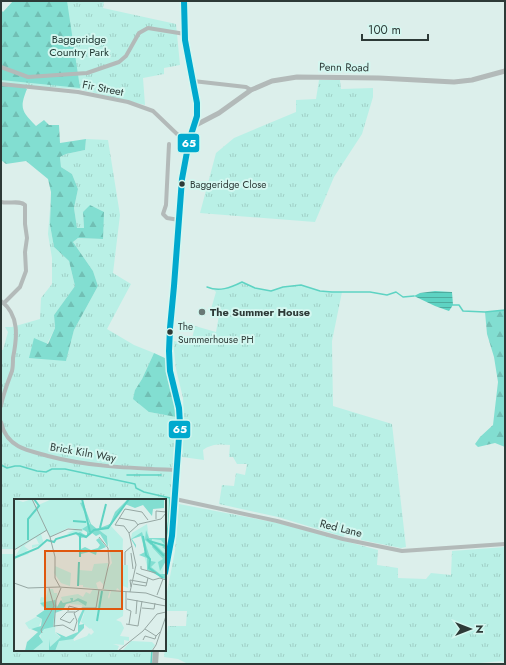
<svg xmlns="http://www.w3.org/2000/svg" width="506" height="665" font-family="Jost,sans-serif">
	<defs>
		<pattern id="grass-tufts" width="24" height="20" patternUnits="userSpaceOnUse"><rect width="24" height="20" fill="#b9f0e6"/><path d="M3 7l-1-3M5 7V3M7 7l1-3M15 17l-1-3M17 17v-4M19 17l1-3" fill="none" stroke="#9fcfc6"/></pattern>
		<pattern id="forest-firs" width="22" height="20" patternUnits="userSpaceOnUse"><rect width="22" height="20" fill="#82ded1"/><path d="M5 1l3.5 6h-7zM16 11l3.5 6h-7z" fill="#71bfb4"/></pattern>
		<pattern id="water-rules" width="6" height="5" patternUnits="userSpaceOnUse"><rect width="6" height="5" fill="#5ed3c3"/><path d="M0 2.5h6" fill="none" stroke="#4eac9f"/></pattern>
	</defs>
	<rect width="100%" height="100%" fill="#dcefeb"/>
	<g fill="url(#grass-tufts)">
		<polygon points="20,1 104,1 103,8 176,24 180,65 164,68 164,74 143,78 145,105 78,89 1,84 1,28"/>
		<polygon points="319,80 340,80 341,89 373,88 373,97 362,134 334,177 315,222 200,213 216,153 234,138 296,112 296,100 316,99"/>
		<polygon points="86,139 108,140 120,215 113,273 131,284 107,329 134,345 154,353 142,379 135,390 149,412 176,417 171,499 165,553 165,500 15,500 15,549 1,549 1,350 3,350 8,332 5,327 12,327 40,319 41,298 52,284 52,258 48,234 50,209 50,225 54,247 69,261 75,286 54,315 55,328 47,344 66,361 74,330 98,286 93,271 73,242 78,238 103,239 83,212 84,229 77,229 74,208 78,189 72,174 61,167 60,157 66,154 85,150"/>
		<path d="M 242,282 L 255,288 L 271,291 L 283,287 L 301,285 L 320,291 L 342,292 L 332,341 L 333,406 L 392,424 L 406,547 L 401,548 L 361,540 L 361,532 L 346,530 L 344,537 L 278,517 L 219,504 L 222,485 L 234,486 L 236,473 L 245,475 L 247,464 L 237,464 L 233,457 L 229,457 L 230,445 C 219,444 211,444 203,450 L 204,460 L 182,457 L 184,422 L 183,398 L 176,369 L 173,341 L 191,343 L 195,326 L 216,332 L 220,310 L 211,309 L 216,292 L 214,290 L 231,287 Z"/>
		<polygon points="179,504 278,523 378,550 377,565 398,568 398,578 426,579 431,573 451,575 452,551 505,547 505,663 502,661 468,664 188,664 178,659 164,657 168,626 186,626 187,611 165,611 165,602 175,551"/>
		<polygon points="1,554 15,554 15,650 153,650 152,664 1,664"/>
	</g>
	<g fill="url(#forest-firs)">
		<polygon points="13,1 67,1 80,88 1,80 1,10 3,12"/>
		<path d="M 1,86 L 24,87 L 27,89 C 19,109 22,111 36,126 L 44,120 L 49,125 L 59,125 L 60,143 L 86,139 L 85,150 L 66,154 L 60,157 L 61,167 L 72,174 L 78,189 L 74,208 L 77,228 L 84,228 L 83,212 L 90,205 L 104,212 L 103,239 L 78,238 L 73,242 L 93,271 L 98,286 L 74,330 L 66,361 L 29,358 L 34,338 L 48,344 L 55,328 L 54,315 L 75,286 L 69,261 L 54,247 L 50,225 L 51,192 L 48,179 L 26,161 L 6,164 L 1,160 Z"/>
		<polygon points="505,310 505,447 495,443 478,447 475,444 480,437 493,425 498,382 494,357 487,334 485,312"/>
		<polygon points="154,353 167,359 176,417 149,412 133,399 135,390 142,379"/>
	</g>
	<polygon fill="url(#water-rules)" points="435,291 452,292 453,305 449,311 435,306 414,296 420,293"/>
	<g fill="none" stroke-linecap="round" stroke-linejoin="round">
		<g stroke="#5ed3c3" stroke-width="1.5">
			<path d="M 207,287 C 219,292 230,288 242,282 L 255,288 L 271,291 L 283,287 L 301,285 L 320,291 L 332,292 L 370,292 L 387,295 L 396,292 L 403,297 L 414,296"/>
			<polyline points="453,305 459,305 463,311 485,312 505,310"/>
			<polyline points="1,465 7,468 15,466 20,466 37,471 46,472 52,469 65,469 135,484 136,488 144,492 170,498 169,519 165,551"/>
			<polyline points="127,475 161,475"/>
			<polyline points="151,664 152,650"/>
		</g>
		<g stroke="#b3bab9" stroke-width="4">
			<polyline points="1,67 28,77 87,73 119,62 126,56 139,33 148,28 185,34"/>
			<polyline points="193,81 246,87 251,90"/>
			<polyline points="1,84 78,92 128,102 153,111 177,134 189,141"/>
			<polyline points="169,144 166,205 163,214 167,218 179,220"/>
			<path d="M 1,202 C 9,204 20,200 25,205 L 25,224 L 27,238 L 25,252 L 26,271 L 20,287 L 4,303"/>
			<path d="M 1,301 C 20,315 17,338 13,358 C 13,362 13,367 12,371 C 8,382 3,394 1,406"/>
			<path d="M 1,422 C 3,432 9,441 18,446 C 27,451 38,453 48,456 C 90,467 132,468 176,470"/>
			<polyline points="175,499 277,521 343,539 402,551 505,544"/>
		</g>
		<polyline stroke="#b3bab9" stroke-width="5" points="194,126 219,113 251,90 272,81 297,77 379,78 454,82 472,80 505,71"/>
		<g stroke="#a9b3b1" stroke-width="6">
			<polyline points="165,573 172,536 180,423 179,408 170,371 169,351 170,328 174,286 182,179 189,141 197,116 197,103 185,40 184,1"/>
			<polyline points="155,664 156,650"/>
		</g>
		<defs>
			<polyline id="bus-1" points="165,573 172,536 180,423 179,408 170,371 169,351 170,328 174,286 182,179 189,141 197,116 197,103 185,40 184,1"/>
		</defs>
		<use href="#bus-1" stroke="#d4f7f0" stroke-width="9"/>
		<use href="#bus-1" stroke="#00a9ce" stroke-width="6"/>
	</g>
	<g fill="#2d3a37" stroke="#d4f7f0" stroke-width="1.5">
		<circle cx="182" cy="184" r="3.5"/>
		<circle cx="170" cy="332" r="3.5"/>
	</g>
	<circle fill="#6a7976" stroke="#d4f7f0" stroke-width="1.5" cx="202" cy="312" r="4"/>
	<g text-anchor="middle" stroke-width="4" stroke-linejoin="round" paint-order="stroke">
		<g font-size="10" fill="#2d3a37" stroke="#d4f7f0" text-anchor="start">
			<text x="190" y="188">Baggeridge Close</text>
			<text x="178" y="330">The<tspan x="178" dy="13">Summerhouse PH</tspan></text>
		</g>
		<g font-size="11" fill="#213934" stroke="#d4f7f0">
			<text x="79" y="43">Baggeridge<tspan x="79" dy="13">Country Park</tspan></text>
		</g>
		<g font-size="11" fill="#2d3a37" stroke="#d4f7f0">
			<text transform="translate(344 67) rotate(1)" y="4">Penn Road</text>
			<text transform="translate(103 88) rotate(11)" y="4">Fir Street</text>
			<text transform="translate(83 452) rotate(10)" y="4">Brick Kiln Way</text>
			<text transform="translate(341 528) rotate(14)" y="4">Red Lane</text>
		</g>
		<g font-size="11" font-weight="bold" fill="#2d3a37" stroke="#d4f7f0" text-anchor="start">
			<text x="210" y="316">The Summer House</text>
		</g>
	</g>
	<g transform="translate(14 499)">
		<rect width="152" height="152" fill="#dcefeb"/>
		<path d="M 0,0 L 9,3 L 18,0 L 22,7 L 38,0 L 68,0 L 67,4 L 76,25 L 66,35 L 58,36 L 53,34 L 63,30 L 54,29 L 36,38 L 33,31 L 27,35 L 30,45 L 18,49 L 18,46 L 25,45 L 22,39 L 19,40 L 10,47 L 15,51 L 12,51 L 15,55 L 8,57 L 11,53 L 0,59 L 7,48 L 0,51 ZM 133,25 L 135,39 L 152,39 L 149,75 L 152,75 L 151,81 L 133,67 L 130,56 L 127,57 L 131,53 L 127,37 L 117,40 L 118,34 ZM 97,27 L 109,40 L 108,66 L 114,66 L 114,89 L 109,87 L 107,92 L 103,89 L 102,92 L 89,90 L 89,85 L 86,82 L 82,84 L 84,90 L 69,88 L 69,86 L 65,86 L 64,83 L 65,71 L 78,72 L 80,65 L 94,64 L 93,71 L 98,64 L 93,37 L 85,31 ZM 41,67 L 57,74 L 56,87 L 47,84 L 40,74 ZM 34,90 L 39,90 L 40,94 L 43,94 L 41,134 L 46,138 L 59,139 L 60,142 L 73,137 L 75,134 L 77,136 L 80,133 L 77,129 L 79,127 L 76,130 L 67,123 L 70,115 L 68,106 L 55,105 L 64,102 L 72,107 L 69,102 L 64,99 L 59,102 L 56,99 L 57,102 L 49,104 L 47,98 L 64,95 L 69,98 L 72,93 L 76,95 L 79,90 L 96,92 L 94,98 L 95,100 L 97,92 L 110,93 L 109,117 L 102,121 L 107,123 L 110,129 L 106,137 L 115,138 L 115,142 L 110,141 L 110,146 L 99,145 L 105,147 L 103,152 L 13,152 L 27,142 L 26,132 L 35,111 L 27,107 L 26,101 L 27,98 L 32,99 ZM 22,118 L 28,120 L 24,129 L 15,130 L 11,124 ZM 117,142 L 138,143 L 141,146 L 137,152 L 108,152 Z" fill="#b9f0e6"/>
		<path d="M 114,0 L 150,0 L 150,9 L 139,10 L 138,17 L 129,6 L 121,9 L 111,5 L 95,29 L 85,31 L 93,37 L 94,48 L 86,35 L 82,37 L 78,34 L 73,38 L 66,39 L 62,35 L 66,33 L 73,37 L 73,33 L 68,30 L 76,25 L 66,4 L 69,3 L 77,25 L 83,30 L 96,25 L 101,13 ZM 132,31 L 135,39 L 152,39 L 152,51 L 148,48 L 151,46 L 147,41 L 138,40 L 137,46 L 131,41 ZM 128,33 L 137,62 L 142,63 L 137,68 L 146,75 L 152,75 L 151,80 L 133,71 L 133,59 L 125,56 L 131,53 L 127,37 L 118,40 L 122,46 L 122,49 L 117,40 ZM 85,39 L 92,48 L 83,52 L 82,56 L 75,53 L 67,55 L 67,50 L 71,48 L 77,51 L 84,49 L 86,46 L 82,41 ZM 140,44 L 150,54 L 152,53 L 152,62 L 146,72 L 144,63 L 149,60 L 138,48 ZM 56,99 L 59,99 L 59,102 L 64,99 L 73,103 L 72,107 L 64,102 L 52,105 L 49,111 L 41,114 L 41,108 L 39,128 L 30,130 L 25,137 L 29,143 L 18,152 L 11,152 L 13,143 L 24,133 L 17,130 L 27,127 L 28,120 L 22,117 L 32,110 L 26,104 L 41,101 L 43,108 L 47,101 L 49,104 L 57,102 ZM 69,110 L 71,110 L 65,126 L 70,125 L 70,129 L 59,140 L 45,142 L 41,152 L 35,152 L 35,140 L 36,148 L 47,138 L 41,133 L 52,138 L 64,133 L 64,120 Z" fill="#82ded1"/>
		<path fill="none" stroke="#5ed3c3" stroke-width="2" d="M 68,0 L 76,33M 59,22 L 72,23M 86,29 L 92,5M 66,37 L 66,58M 129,37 L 132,56 L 136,60 L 135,69 L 149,79M 133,40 L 150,57M 14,41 L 14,20 L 25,7 L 20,0M 135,42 L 152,47M 0,59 L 24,49 L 33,41 L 40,43 L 42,40 L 62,34 L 72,38 L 80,31 L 94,29 L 115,0M 64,87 L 65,63M 83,122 L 88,92"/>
		<path fill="none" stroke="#96a7a3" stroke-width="1" d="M 18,0 L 36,38 L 41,58 L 41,79 L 46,88M 105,19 L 121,22 L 124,26M 142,20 L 142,12 L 152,13M 115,34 L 110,27 L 101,26 L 111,10 L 128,13 L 134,21M 36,38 L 54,30 L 68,31M 85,38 L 94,49 L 95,64 L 89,90M 0,51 L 33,31M 117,54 L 119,70M 111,66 L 111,53 L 118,47M 127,67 L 127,70 L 142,74M 122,74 L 139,81 L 146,79 L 152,81M 0,84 L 14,89 L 45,88 L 132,94 L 152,101M 119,85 L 132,87 L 134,79M 117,88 L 116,81 L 133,84M 112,93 L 112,110 L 117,112 L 115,125M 116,93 L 122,66 L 115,34 L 125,25 L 147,20 L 152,14M 143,96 L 149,80M 113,100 L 152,107M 128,109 L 140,110 L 141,104M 54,112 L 55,107 L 66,110M 122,115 L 123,101M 60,119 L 56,124 L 46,120 L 53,113 L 61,113M 112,125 L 124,127 L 128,102M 40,127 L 49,126 L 60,132 L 63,122 L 60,114 L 68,109 L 82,109 L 85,91M 40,128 L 42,101 L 47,89M 131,130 L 142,137 L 146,133M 28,134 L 27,131 L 40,107 L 35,89M 129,141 L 131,137 L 141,140 L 142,137M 104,152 L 129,132 L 143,115 L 152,113M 138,152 L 142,146 L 152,117"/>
		<path fill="#df570e" fill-opacity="0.15" stroke="#df570e" stroke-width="2" d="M 31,52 L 108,52 L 108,110 L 31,110 Z"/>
		<rect width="152" height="152" fill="none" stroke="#2d3a37" stroke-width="2"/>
	</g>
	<g stroke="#d4f7f0" stroke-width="1.5">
		<rect x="177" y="133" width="23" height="20" rx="4" fill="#00a9ce"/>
		<rect x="168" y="420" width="23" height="19" rx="4" fill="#00a9ce"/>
	</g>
	<g font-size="11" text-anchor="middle" font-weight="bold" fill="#fff">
		<text x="189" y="147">65</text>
		<text x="180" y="433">65</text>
	</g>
	<rect width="506" height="665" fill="none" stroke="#2d3a37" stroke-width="4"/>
	<g transform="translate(470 629) rotate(90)" stroke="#d4f7f0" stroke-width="3" paint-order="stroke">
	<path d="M0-3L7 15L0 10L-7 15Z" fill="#2d3a37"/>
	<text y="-6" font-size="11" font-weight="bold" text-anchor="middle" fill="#2d3a37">N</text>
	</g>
	<path d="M362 34v6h66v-6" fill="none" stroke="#2d3a37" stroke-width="2"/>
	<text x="368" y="34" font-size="12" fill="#2d3a37" stroke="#d4f7f0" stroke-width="3" paint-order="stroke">100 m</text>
</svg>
